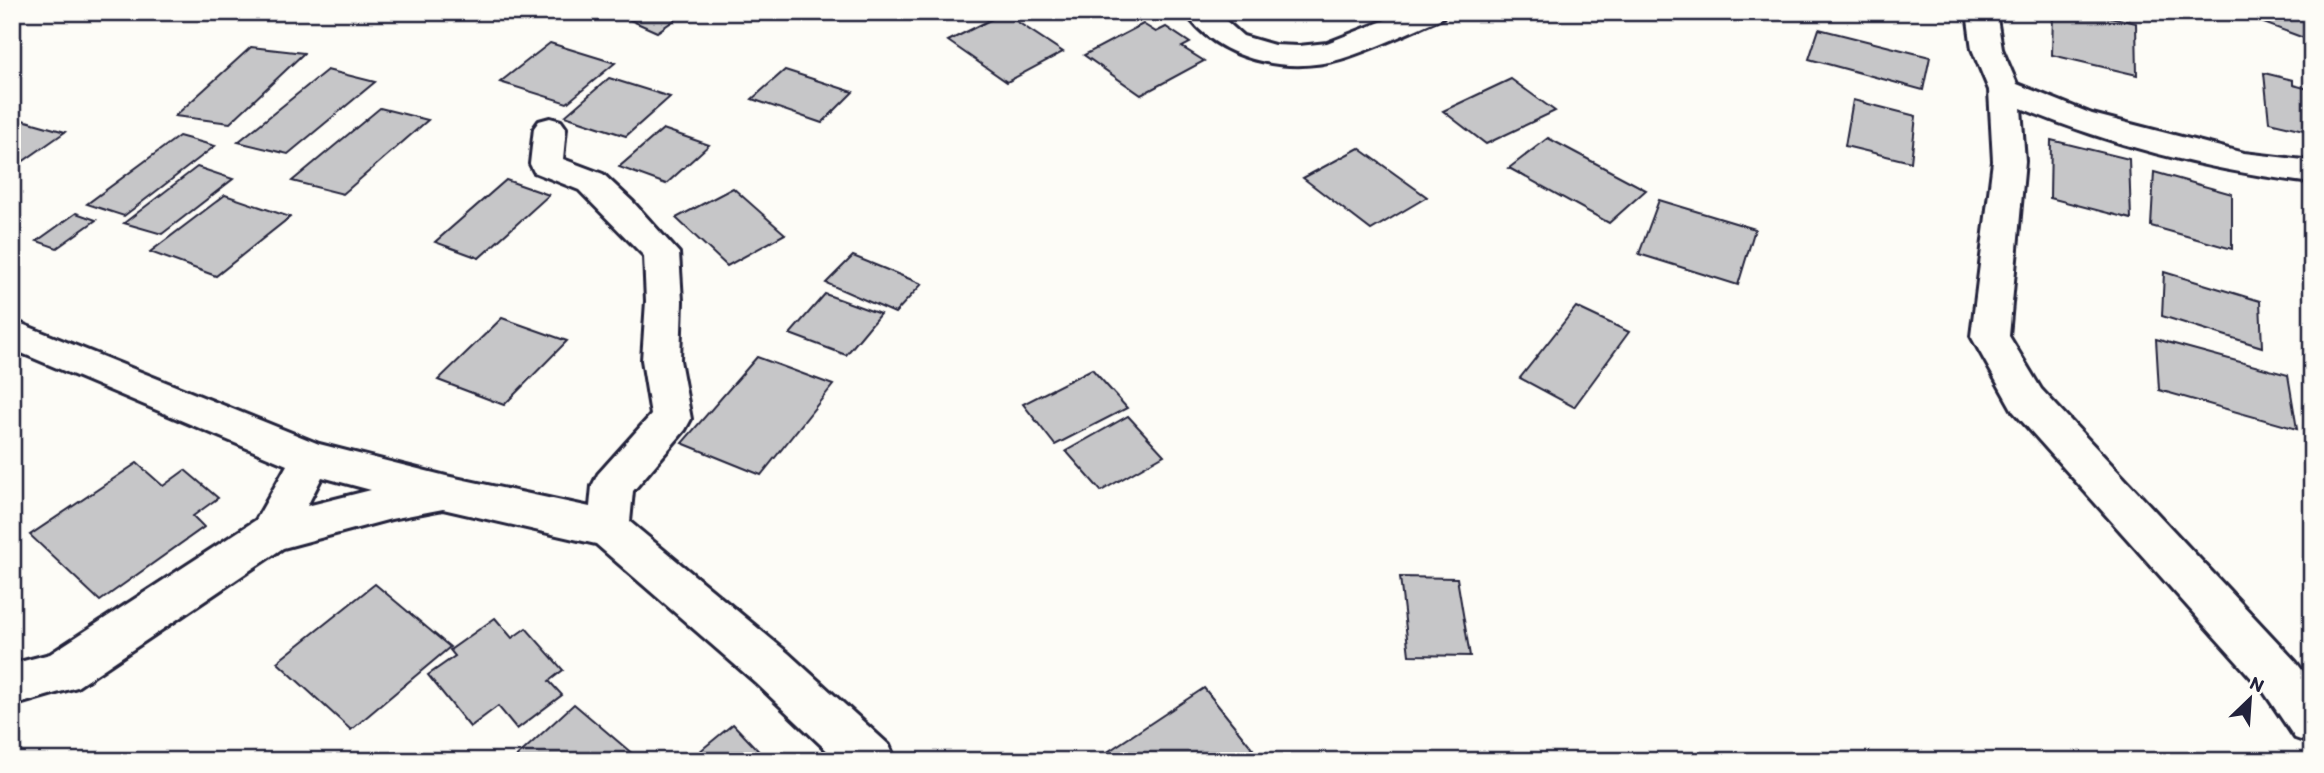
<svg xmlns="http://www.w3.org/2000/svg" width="2324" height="773" font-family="Itim,sans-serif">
	<rect width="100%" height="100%" fill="#fdfcf7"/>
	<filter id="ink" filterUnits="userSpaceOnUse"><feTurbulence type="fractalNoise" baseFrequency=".0143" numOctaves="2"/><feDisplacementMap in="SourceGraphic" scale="14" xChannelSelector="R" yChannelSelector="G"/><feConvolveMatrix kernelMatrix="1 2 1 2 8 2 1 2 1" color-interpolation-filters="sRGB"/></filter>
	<g filter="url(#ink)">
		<g fill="#c6c6c8" stroke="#22223b" stroke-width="2">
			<polygon points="623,12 686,12 657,32 619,15"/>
			<polygon points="2053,12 2089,12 2136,23 2137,75 2052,55"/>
			<polygon points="2268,12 2312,12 2312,41 2261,22"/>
			<polygon points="1004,13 1063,52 1007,82 948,41"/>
			<polygon points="1143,24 1156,32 1166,27 1190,43 1182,47 1204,61 1141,95 1084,55"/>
			<polygon points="1819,29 1930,57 1923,90 1809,59"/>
			<polygon points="550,43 615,63 567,103 500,82"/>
			<polygon points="251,47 304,53 230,123 175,116"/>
			<polygon points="327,70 375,82 288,154 238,142"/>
			<polygon points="785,70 853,92 822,123 752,99"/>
			<polygon points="2264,73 2293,80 2293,85 2309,89 2312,95 2312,132 2269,122"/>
			<polygon points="609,78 670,97 626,136 565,116"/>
			<polygon points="1511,79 1555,111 1486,144 1443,111"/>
			<polygon points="1853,100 1916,116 1911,162 1845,146"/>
			<polygon points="380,108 428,120 343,194 292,181"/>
			<polygon points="19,119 65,132 12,169 12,124"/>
			<polygon points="663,129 709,145 666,184 619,167"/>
			<polygon points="179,136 215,146 124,216 87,204"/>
			<polygon points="1548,138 1646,190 1609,223 1509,168"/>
			<polygon points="2051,140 2129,159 2131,219 2050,198"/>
			<polygon points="1359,148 1427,197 1371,230 1303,178"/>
			<polygon points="197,167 233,179 162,234 124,223"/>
			<polygon points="2154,172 2232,194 2232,249 2151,226"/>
			<polygon points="506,180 549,195 479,258 435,242"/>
			<polygon points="733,188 785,234 727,266 676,218"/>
			<polygon points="225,195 290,217 216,276 150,252"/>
			<polygon points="1659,200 1755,229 1738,285 1639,254"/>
			<polygon points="76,213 96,220 57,248 37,241"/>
			<polygon points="853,256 922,284 895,313 826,283"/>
			<polygon points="2164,272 2260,301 2262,347 2162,316"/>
			<polygon points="825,294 880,314 846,355 790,334"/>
			<polygon points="1576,307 1629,332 1574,407 1520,378"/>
			<polygon points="502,318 567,341 504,405 438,380"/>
			<polygon points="2156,339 2288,375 2297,429 2159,390"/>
			<polygon points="757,357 833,385 761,475 682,443"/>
			<polygon points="1092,369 1127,408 1055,445 1023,404"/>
			<polygon points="1128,416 1164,455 1101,491 1066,451"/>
			<polygon points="137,463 163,486 185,470 218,498 193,516 204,527 100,601 30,535"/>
			<polygon points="1400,577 1457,578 1470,656 1409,655"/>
			<polygon points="375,584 450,647 351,730 277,662"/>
			<polygon points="495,618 512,638 526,628 563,670 549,681 562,695 517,729 498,706 470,727 428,675 455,656 450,650"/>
			<polygon points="1204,688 1253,749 1235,761 1116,761 1109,751"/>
			<polygon points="574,704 641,761 512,761"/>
			<polygon points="733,724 768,761 688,761"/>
		</g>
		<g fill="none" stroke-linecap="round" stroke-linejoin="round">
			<defs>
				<g id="minor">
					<path d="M 1185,12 L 1216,12 L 1243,36 L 1274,45 L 1299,46 L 1327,43 L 1406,12 L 1446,12 L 1442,18 C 1409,32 1376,48 1341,59 C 1288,75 1217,60 1185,12 Z"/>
					<path d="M 1967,12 L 1996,12 L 2002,49 L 2017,84 L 2092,114 L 2244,153 L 2312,161 L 2312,183 C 2213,171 2113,146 2021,108 L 2025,161 L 2009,336 L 2041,389 L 2296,662 L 2312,683 L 2312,744 L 2295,738 L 2264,692 L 2013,411 L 1971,336 L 1993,161 L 1989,90 L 1972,49 Z"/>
					<path d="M 550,118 L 561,121 L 566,128 L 563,159 L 603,174 L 633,202 L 679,253 L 682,301 L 680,360 L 691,419 L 685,430 L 633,491 L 630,522 L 788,653 L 889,745 L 896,761 L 838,761 L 756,683 L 596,544 L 443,509 L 391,519 L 283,548 L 77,687 L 12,706 L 12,664 L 50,654 L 256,520 L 287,465 L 12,349 L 12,320 L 319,444 L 446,476 L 590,507 L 592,486 L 598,474 L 651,415 L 642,360 L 646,301 L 644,256 L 579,190 L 534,172 L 530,164 L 534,128 L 539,121 ZM 322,477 L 371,490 L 307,506 Z"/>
				</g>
			</defs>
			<use href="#minor" stroke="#22223b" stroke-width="6"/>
			<use href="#minor" fill="#fdfcf7" fill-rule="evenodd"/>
		</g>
	</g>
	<rect width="2324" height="773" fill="none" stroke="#fdfcf7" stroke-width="42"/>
	<rect x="21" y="21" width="2282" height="731" fill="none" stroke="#22223b" stroke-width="2.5" filter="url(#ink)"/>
	<g transform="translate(2250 699) rotate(25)" stroke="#fdfcf7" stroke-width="5" paint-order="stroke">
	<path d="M0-5L12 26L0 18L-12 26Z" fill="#22223b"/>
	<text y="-10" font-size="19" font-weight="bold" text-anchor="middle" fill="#22223b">N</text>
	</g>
</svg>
